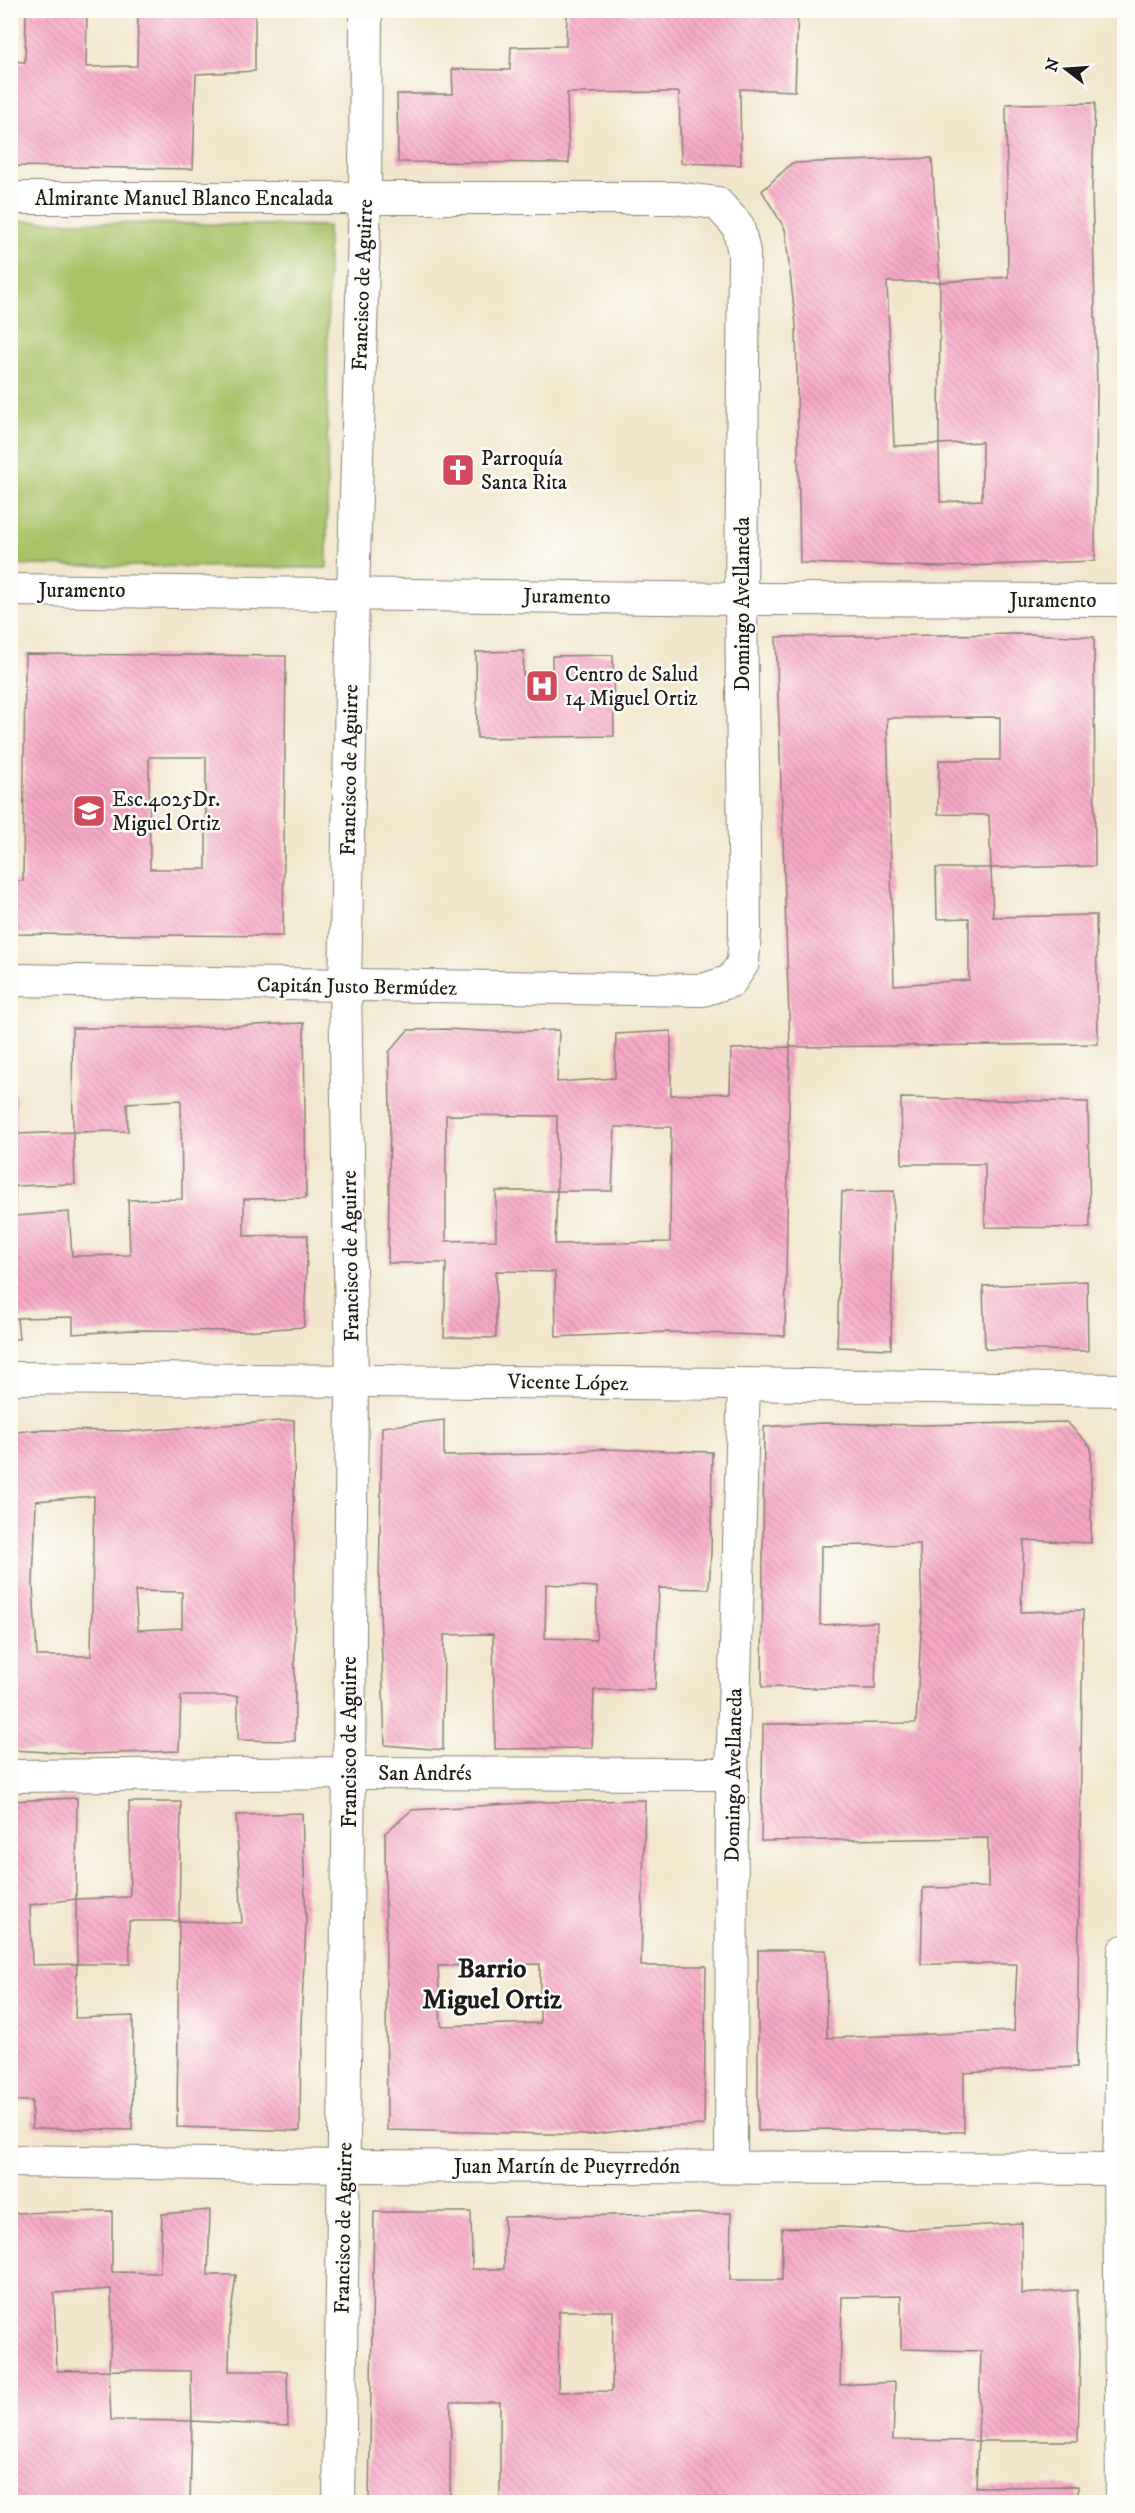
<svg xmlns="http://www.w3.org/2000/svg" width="1135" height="2513" font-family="'IM FELL DW Pica',serif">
	<defs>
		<pattern id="building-back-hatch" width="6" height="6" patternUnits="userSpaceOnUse" patternTransform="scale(1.5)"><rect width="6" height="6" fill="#f6a8c5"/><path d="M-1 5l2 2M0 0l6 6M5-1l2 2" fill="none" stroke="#d290a9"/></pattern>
	</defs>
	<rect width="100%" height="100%" fill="#fdfcf7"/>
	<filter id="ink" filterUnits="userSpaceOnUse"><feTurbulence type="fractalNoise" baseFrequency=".0167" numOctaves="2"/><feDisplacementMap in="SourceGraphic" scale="12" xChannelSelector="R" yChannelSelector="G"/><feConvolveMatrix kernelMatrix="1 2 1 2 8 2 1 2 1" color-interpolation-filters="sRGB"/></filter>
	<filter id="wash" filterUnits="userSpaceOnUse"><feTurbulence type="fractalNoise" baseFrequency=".008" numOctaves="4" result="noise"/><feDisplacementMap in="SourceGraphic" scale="24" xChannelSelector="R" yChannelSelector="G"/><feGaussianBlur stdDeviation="1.35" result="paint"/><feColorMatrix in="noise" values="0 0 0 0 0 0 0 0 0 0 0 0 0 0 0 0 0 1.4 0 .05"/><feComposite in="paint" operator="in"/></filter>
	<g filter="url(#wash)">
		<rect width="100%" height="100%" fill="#f2e7cd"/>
		<polygon fill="#a9c369" stroke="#627042" stroke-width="1.5" points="11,221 328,226 327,568 11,565"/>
		<g id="blocks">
			<g fill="url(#building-back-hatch)" fill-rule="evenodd">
				<polygon points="87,10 86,67 137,66 138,10 255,10 255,71 196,74 193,169 10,166 10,61 25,62 26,12"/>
				<polygon points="567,10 626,10 626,14 678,10 798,10 795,91 740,89 741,165 681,163 679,92 567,93 569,163 398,162 397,94 453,94 452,69 510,70 511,47 566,46"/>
				<path d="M 1095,103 L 1092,190 L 1097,387 L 1095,561 L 940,567 L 800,563 L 796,326 L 785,229 L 762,191 L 792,163 L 932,158 L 940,282 L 887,282 L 894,446 L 939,444 L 940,282 L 1008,277 L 1006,104 ZM 982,442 L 982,500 L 940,502 L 939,444 Z"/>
				<polygon points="1028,634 1094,637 1095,866 991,868 989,815 938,814 939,760 1000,760 1000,717 887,718 894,985 969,980 969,918 937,919 936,868 991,868 993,917 1096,915 1098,1044 790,1047 776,637"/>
				<polygon points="524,651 523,675 552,675 552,656 613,655 614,736 477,738 476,652"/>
				<path d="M 25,654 L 286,656 L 283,936 L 10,934 L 10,881 L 23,881 ZM 149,757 L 206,757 L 206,869 L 150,869 Z"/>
				<polygon points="304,1023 306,1198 244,1199 244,1236 308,1235 304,1327 244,1331 132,1330 73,1334 73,1317 17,1318 19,1339 10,1339 10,1095 16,1095 16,1134 73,1132 75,1184 15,1186 15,1216 69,1212 72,1256 130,1255 128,1200 182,1199 181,1100 127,1103 128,1131 73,1132 72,1028 182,1028"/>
				<path d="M 447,1029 L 502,1032 L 559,1030 L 557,1082 L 615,1078 L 616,1034 L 671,1031 L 671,1095 L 730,1093 L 731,1049 L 790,1047 L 785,1336 L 667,1332 L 556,1337 L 555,1272 L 496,1271 L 496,1338 L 444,1337 L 446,1263 L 388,1263 L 390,1115 L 389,1052 L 408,1030 ZM 446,1115 L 557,1116 L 557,1191 L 612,1191 L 615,1127 L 671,1127 L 670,1242 L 555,1244 L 557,1191 L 496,1191 L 496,1240 L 446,1241 Z"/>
				<polygon points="901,1098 1088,1102 1090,1228 985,1227 985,1164 902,1164"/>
				<polygon points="894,1191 891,1349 837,1347 842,1192"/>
				<polygon points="1087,1281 1088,1351 985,1349 983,1286"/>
				<path d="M 294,1420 L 295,1741 L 238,1740 L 238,1696 L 181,1696 L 179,1751 L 87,1754 L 10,1750 L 10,1433 L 34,1430 L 138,1431 ZM 94,1496 L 91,1656 L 37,1656 L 33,1585 L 36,1501 ZM 135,1591 L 182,1592 L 182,1628 L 138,1630 Z"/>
				<path d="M 444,1420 L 444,1456 L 545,1454 L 601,1449 L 712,1452 L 711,1553 L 709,1589 L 659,1588 L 655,1690 L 594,1690 L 592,1748 L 495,1749 L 493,1634 L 444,1635 L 443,1750 L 385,1745 L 379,1582 L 382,1427 ZM 546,1584 L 597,1587 L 596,1640 L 545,1638 Z"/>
				<polygon points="1067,1422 1091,1447 1091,1543 1024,1540 1021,1612 1083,1610 1077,2067 964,2073 964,2132 827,2129 758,2131 758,1950 826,1950 827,2038 1014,2031 1017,1964 921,1964 923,1888 988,1887 988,1838 761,1841 763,1724 916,1723 922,1615 920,1544 821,1546 820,1625 877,1622 875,1689 762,1687 764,1427 822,1423 923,1425"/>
				<polygon points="77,1798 76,1899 130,1897 129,1802 181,1802 179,1921 129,1921 130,1964 77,1964 76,1899 30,1905 32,1965 77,1964 75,2018 133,2016 132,2130 32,2128 32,2101 10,2101 10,1801"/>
				<path d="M 645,1800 L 641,1966 L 706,1966 L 704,2125 L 645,2128 L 588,2135 L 387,2130 L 385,1833 L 412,1810 L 543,1802 ZM 540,1964 L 540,2023 L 441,2026 L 438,1966 Z"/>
				<polygon points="302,1813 306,1923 301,2024 300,2131 177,2127 179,1921 242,1923 236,1815"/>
				<path d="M 210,2210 L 208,2275 L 236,2275 L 230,2321 L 229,2371 L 287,2371 L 288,2426 L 192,2421 L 190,2502 L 10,2502 L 10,2213 L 112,2211 L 112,2272 L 160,2273 L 162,2214 ZM 111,2289 L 112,2324 L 109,2370 L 57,2371 L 54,2293 ZM 109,2370 L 191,2371 L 192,2421 L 111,2420 Z"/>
				<path d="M 374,2212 L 471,2212 L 472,2269 L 504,2269 L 504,2217 L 731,2213 L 730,2280 L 782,2280 L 782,2228 L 842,2227 L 899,2230 L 1022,2223 L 1022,2294 L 1077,2290 L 1080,2354 L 1078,2441 L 978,2441 L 981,2351 L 901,2349 L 901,2296 L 842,2297 L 840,2385 L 895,2382 L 893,2440 L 978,2441 L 976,2487 L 1078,2486 L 1078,2502 L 500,2502 L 500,2402 L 451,2402 L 450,2502 L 369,2502 ZM 559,2311 L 613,2311 L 612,2391 L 558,2392 Z"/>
			</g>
		</g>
	</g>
	<g filter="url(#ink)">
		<use href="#blocks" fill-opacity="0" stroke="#878274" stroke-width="1.5"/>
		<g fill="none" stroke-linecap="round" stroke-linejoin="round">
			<defs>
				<g id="minor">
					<polyline points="10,198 674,198 717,203 738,226 744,252 741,599 745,930 743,963 731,981 703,990 10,980"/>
					<polyline points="10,590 741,599 1124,600"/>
					<polyline points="10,1378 744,1384 1124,1390"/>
					<polyline points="10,1776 349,1773 732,1774"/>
					<polyline points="10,2161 344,2166 1124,2169"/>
					<polyline points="731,2166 732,1774 744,1384"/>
					<polyline points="339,2502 349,1773 352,1380 345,986 353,592 365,199 366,10"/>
					<polyline points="1122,2502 1119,2169 1124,1951"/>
				</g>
			</defs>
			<use href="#minor" stroke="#878274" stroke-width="34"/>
			<use href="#minor" stroke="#fff" stroke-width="32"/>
		</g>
	</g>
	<defs>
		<symbol id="church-square" viewBox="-11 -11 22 22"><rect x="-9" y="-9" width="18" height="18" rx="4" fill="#d1495b" stroke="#fdfcf7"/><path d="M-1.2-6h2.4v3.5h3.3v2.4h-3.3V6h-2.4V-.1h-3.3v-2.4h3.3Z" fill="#fff"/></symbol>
		<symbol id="hospital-square" viewBox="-11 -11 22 22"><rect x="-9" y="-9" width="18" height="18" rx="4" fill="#d1495b" stroke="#fdfcf7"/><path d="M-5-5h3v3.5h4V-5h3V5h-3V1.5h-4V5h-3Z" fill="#fff"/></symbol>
		<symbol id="school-square" viewBox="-11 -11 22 22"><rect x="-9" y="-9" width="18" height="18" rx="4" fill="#d1495b" stroke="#fdfcf7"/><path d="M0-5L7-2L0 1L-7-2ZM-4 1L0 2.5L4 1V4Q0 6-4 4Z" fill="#fff"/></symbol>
	</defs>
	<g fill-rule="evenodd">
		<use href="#church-square" x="439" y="451" width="38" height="38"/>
		<use href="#hospital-square" x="523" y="667" width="38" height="38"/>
		<use href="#school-square" x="70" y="792" width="38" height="38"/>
	</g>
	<g text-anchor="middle" stroke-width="5" stroke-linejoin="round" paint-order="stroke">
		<g font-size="21" fill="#1c1c1c" stroke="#fdfcf7">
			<text x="184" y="205">Almirante Manuel Blanco Encalada</text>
			<text transform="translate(362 285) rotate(-88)" y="7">Francisco de Aguirre</text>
			<text x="82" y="597">Juramento</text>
			<text transform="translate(567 596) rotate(1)" y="7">Juramento</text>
			<text x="1053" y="607">Juramento</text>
			<text transform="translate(742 604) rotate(-90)" y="7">Domingo Avellaneda</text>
			<text transform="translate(349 770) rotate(-89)" y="7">Francisco de Aguirre</text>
			<text transform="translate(357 986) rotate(1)" y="7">Capitán Justo Bermúdez</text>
			<text transform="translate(350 1256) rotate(-91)" y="7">Francisco de Aguirre</text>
			<text transform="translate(568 1382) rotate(1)" y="7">Vicente López</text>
			<text transform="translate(349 1742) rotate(-90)" y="7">Francisco de Aguirre</text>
			<text x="425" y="1780">San Andrés</text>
			<text transform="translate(733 1775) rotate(-89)" y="7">Domingo Avellaneda</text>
			<text x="567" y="2173">Juan Martín de Pueyrredón</text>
			<text transform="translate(343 2228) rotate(-89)" y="7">Francisco de Aguirre</text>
		</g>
		<g font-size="21" fill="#1c1c1c" stroke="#fdfcf7" text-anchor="start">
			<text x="481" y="465">Parroquía<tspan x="481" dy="24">Santa Rita</tspan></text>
			<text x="565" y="681">Centro de Salud<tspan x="565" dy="24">14 Miguel Ortiz</tspan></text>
			<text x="112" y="806">Esc.4025Dr.<tspan x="112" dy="24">Miguel Ortiz</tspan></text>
		</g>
		<g font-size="27" font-weight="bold" fill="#1c1c1c" stroke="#fdfcf7">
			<text x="492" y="1977">Barrio<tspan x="492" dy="31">Miguel Ortiz</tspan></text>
		</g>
	</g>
	<rect width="1135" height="2513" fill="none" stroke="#fdfcf7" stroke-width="36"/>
	<g transform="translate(1066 69) rotate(287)" stroke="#fdfcf7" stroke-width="4.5" paint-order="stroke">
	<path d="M0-4.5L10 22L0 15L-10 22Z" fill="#1c1c1c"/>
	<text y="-9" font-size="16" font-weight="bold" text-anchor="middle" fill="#1c1c1c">N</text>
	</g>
</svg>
